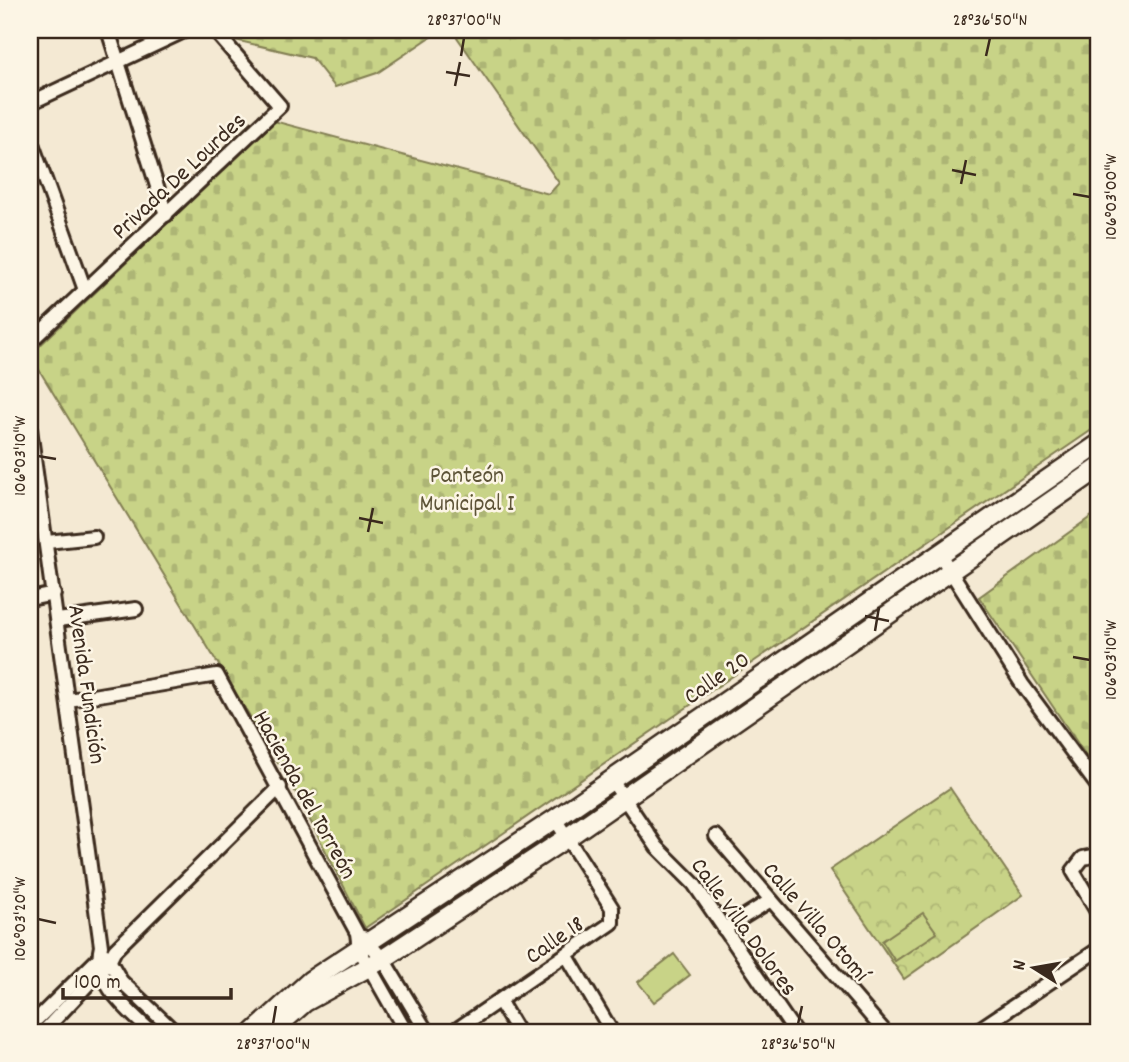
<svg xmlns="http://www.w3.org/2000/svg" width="1129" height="1062" font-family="Dekko,sans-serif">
	<defs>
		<pattern id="cemetery-stones" width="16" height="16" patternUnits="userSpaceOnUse" patternTransform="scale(1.75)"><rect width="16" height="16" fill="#c8d387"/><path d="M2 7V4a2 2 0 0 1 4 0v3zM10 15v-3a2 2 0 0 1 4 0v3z" fill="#adb574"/></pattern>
		<pattern id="park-crowns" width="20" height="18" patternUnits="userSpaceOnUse" patternTransform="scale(1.75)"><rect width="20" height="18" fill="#c8d387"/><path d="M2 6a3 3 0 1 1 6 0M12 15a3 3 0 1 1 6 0" fill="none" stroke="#adb574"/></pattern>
	</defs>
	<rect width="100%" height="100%" fill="#f4e9d3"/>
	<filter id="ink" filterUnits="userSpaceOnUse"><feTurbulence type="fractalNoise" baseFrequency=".0143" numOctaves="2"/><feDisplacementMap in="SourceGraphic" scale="14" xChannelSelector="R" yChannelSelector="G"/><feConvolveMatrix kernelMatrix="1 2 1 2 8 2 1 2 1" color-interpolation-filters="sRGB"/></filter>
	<g filter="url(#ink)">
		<g fill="url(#cemetery-stones)" stroke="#827e52" stroke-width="2">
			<polygon points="192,30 441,30 377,73 335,87 312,58"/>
			<polygon points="452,30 1099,30 1099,425 365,928 293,787 30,355 274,121 549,194 559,183"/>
			<polygon points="1099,511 1099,775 979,597"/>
		</g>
		<polygon fill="url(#park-crowns)" stroke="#827e52" stroke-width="2" points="950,788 1023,895 904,979 830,870"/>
		<g fill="#c8d387" stroke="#827e52" stroke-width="2">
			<polygon points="923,913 937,933 895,961 882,941"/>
			<polygon points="674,954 690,975 654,1002 638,982"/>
		</g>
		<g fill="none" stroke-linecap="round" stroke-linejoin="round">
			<defs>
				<g id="street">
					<polyline points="108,30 166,215"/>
					<polyline points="30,103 186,30"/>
					<polyline points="30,138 85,290"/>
					<polyline points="30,342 280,106 214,30"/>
					<path d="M 30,429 L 101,946 C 92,982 127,1009 151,1032"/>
					<polyline points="47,542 94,537"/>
					<polyline points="939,553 1022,684 1099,788"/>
					<polyline points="30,599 54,594"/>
					<polyline points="58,620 136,609"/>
					<polyline points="69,700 217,675 357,933 359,949 406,1032"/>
					<polyline points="611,779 657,847 694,884 795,1032"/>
					<polyline points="716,836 885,1032"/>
					<polyline points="1099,855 1083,858 1073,871 1099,915"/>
					<polyline points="724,929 771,900"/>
					<polyline points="363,937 383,959 427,1032"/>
					<polyline points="106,955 121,981 175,1032"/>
					<polyline points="567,956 612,1032"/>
					<polyline points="500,1002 518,1032"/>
					<polyline points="30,1026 102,955"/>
					<polyline points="43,1032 109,962 115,950 280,787"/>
					<polyline points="453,1032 612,923 612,908 555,819"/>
					<polyline points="975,1032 1099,949"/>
				</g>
				<g id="secondary">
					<polyline points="254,1032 311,980 555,819 1099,444"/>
					<polyline points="271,1032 305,1002 383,959 568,837 1099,468"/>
				</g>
			</defs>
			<use href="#street" stroke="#3b2a1e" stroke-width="18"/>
			<use href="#secondary" stroke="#3b2a1e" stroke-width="23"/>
			<use href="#street" stroke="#fcf5e5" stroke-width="12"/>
			<use href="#secondary" stroke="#fcf5e5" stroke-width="18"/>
		</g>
	</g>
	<path fill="none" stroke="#3b2a1e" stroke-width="2.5" d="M 461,56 L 464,38M 986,56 L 990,38M 446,72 L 470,76M 455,86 L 460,62M 952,170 L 976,175M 961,184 L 966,160M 1073,194 L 1090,197M 38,456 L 56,459M 359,518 L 383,523M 368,532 L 373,508M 865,616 L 889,621M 875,631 L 879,607M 1073,657 L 1090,660M 38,919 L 56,923M 273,1024 L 276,1006M 798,1024 L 802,1006"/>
	<g text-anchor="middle" stroke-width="5" stroke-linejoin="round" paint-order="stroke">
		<g font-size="24" fill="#3b2a1e" stroke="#fcf5e5">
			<text transform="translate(178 175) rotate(-43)" y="8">Privada De Lourdes</text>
			<text transform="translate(716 677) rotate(-35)" y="8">Calle 20</text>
			<text transform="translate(88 684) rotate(82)" y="8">Avenida Fundición</text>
			<text transform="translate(306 794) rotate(61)" y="8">Hacienda del Torreón</text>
			<text transform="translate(817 921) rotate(49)" y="8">Calle Villa Otomí</text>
			<text transform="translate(745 926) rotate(54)" y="8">Calle Villa Dolores</text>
			<text transform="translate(554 939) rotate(-35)" y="8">Calle 18</text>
		</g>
		<g font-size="24" fill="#5e5438" stroke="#fcf5e5">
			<text x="467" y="482">Panteón<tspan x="467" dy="28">Municipal I</tspan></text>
		</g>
	</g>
	<rect width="1129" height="1062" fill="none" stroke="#fcf5e5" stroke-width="77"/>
	<g transform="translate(1034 968) rotate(281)" stroke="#fcf5e5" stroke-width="5" paint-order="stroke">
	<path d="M0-5L12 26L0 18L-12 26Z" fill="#3b2a1e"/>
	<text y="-10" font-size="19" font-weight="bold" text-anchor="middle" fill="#3b2a1e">N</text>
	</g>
	<path d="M63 988v10h168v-10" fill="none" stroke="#3b2a1e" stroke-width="3.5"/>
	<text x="74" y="988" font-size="21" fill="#3b2a1e" stroke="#fcf5e5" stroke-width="5" paint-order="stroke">100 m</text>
	<rect x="38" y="38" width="1052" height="986" fill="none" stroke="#3b2a1e" stroke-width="2.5"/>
	<g font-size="18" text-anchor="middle" fill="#3b2a1e">
		<text x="464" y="25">28°37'00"N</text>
		<text x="990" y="25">28°36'50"N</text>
		<text transform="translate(1110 197) rotate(-90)" y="6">106°03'00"W</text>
		<text transform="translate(19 456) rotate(-90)" y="6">106°03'10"W</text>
		<text transform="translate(1110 660) rotate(-90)" y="6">106°03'10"W</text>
		<text transform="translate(19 919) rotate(-90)" y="6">106°03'20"W</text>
		<text x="273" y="1049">28°37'00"N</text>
		<text x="798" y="1049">28°36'50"N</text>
	</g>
</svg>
